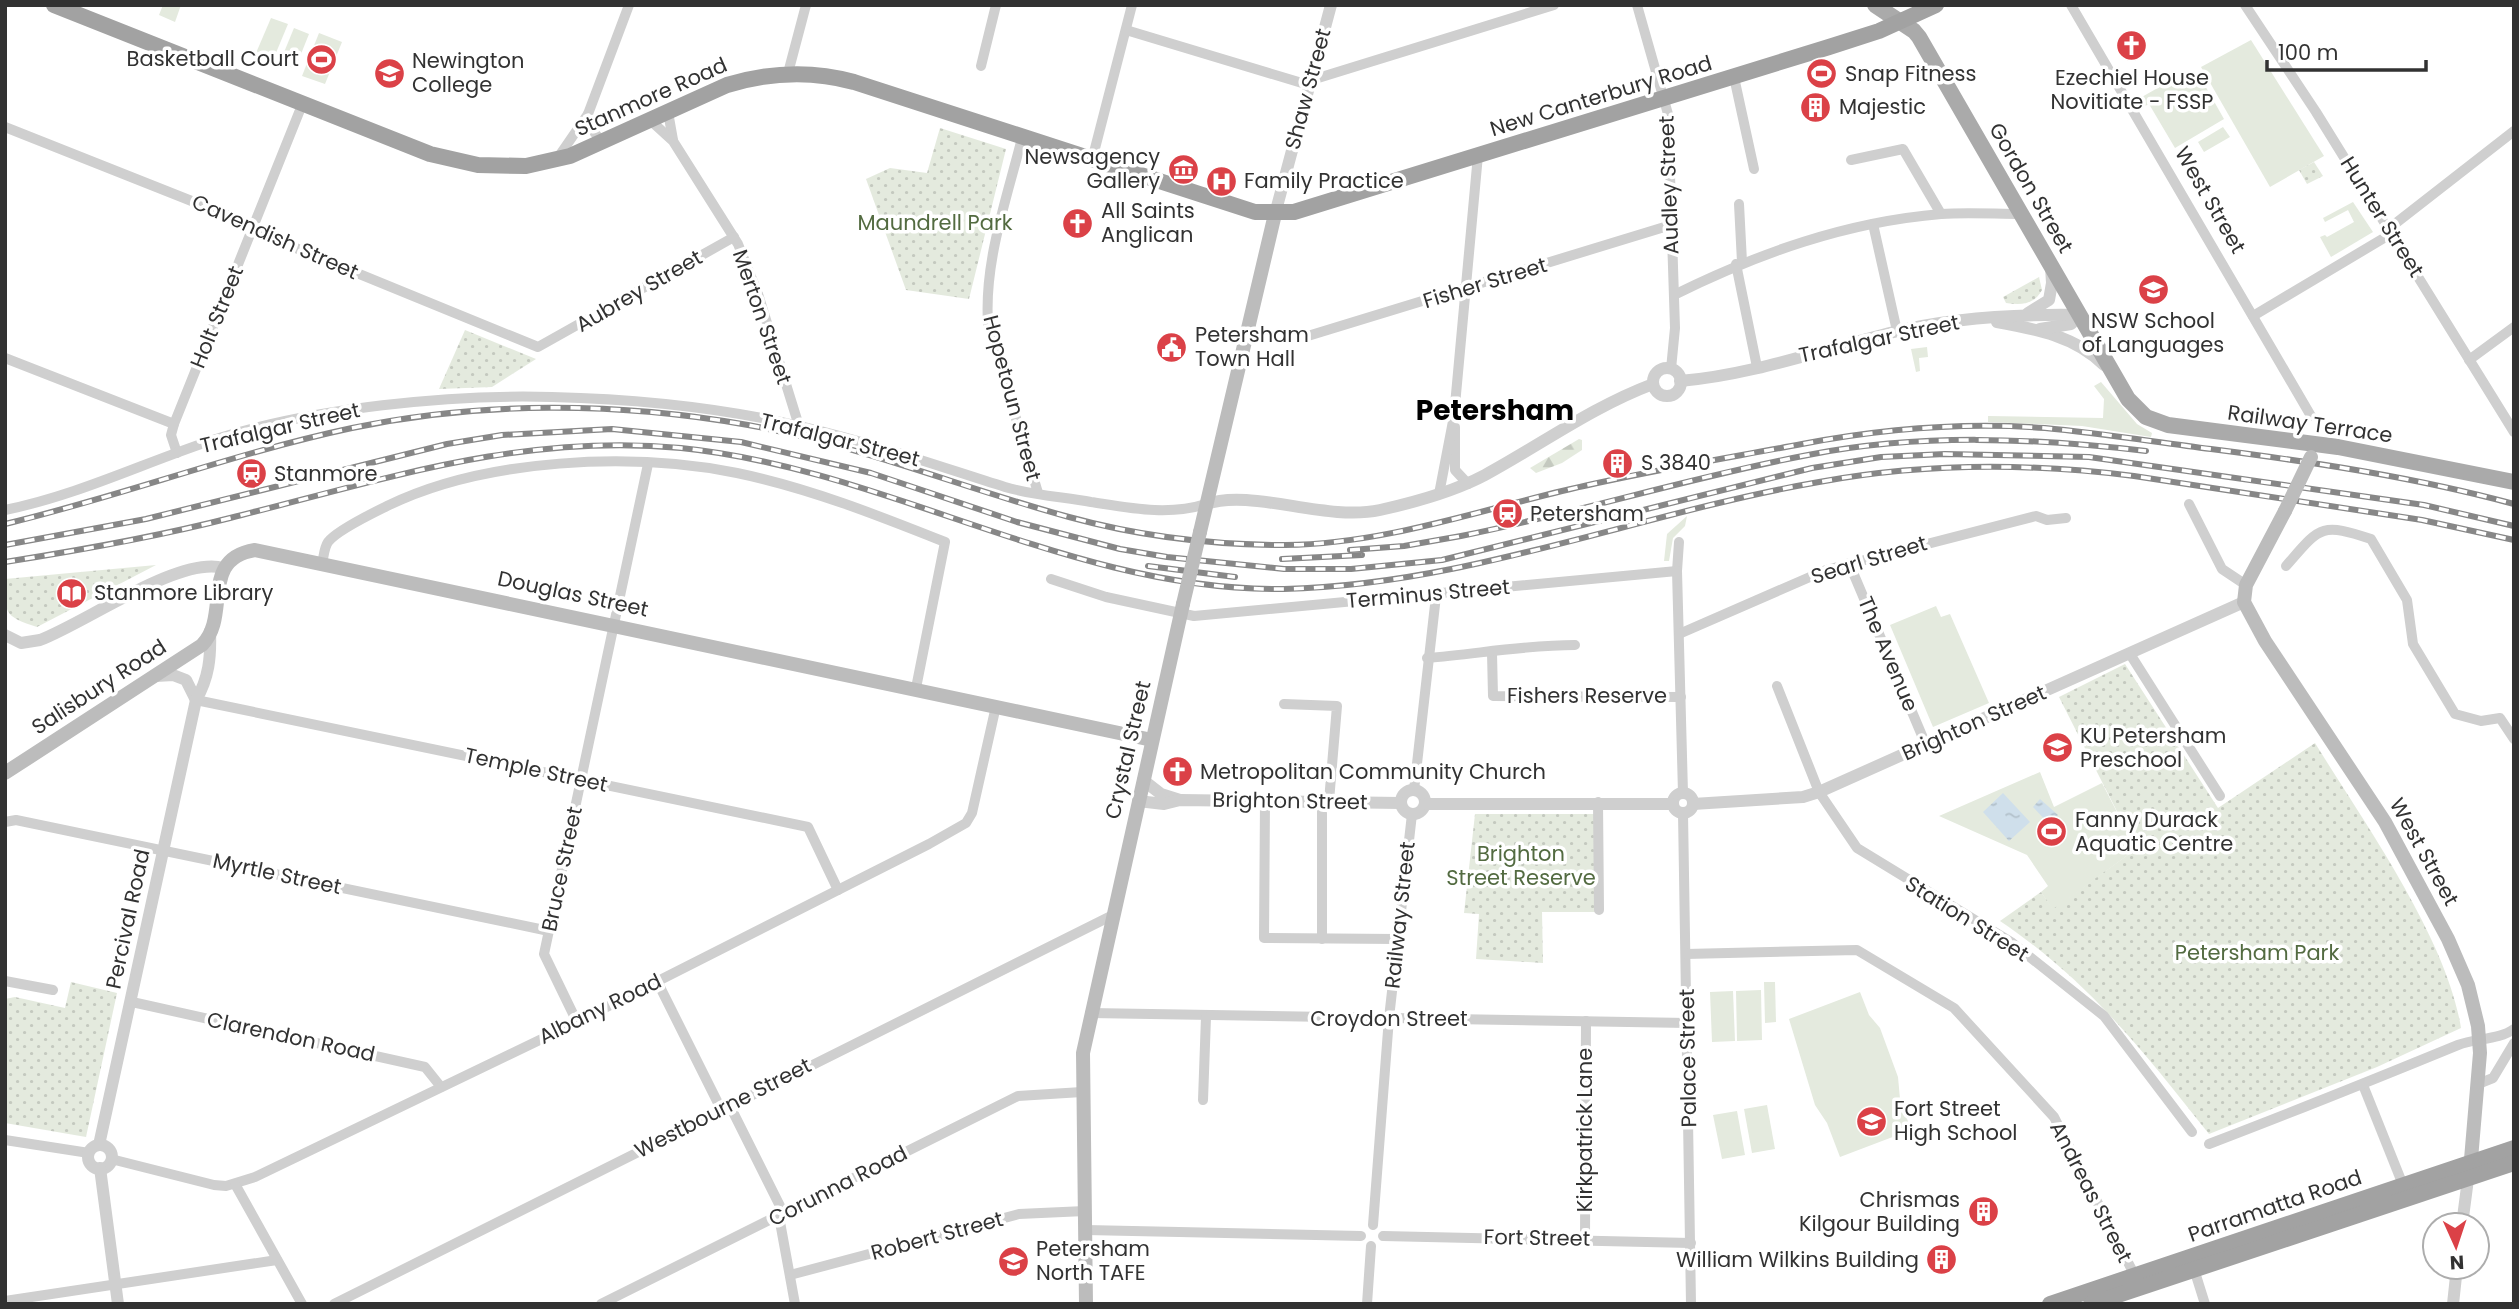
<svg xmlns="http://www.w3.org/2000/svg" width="2519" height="1309" font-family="Poppins,sans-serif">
	<defs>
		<pattern id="forest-firs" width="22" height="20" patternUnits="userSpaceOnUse" patternTransform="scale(1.75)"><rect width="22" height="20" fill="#e4eade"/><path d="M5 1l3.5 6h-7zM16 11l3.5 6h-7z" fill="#c4c9bf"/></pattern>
		<pattern id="park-dots" width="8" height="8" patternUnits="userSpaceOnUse" patternTransform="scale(1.75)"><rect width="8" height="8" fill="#e4eade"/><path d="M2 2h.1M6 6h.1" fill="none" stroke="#c4c9bf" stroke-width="1.8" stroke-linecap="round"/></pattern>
		<pattern id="water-ripples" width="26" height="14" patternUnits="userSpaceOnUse" patternTransform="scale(1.75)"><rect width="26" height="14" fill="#cfdfeb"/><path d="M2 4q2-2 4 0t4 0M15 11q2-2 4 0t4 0" fill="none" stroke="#b2c0ca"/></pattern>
	</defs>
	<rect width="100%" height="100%" fill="#fff"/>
	<g fill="#e4eade">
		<polygon points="163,5 181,5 175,22 159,15"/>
		<polygon points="271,18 288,24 273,60 256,53"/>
		<polygon points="294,28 309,34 295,69 280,62"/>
		<polygon points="319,33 342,42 325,84 302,76"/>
		<polygon points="2251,40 2324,156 2270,187 2201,67"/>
		<polygon points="2199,75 2224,119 2175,148 2149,104 2145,106 2140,98 2179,76 2184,84"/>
		<polygon points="2223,127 2230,137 2204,152 2198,142"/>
		<polygon points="2353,202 2373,232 2331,257 2320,237 2325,235 2327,237 2354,222 2348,210 2325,222 2323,218"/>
		<polygon points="1927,347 1928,357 1919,358 1920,371 1916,372 1911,349"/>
		<polygon points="2101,382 2137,424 2152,433 2151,437 2082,426 1988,422 1988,416 2103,418 2104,399 2094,386"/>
		<polygon points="1687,516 1685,526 1673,538 1669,561 1664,561 1667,534"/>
		<polygon points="1936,606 1941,617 1950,614 1989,703 1933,727 1890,625"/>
		<polygon points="2040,772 2054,807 2102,783 2136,849 2053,910 2041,892 2048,886 2027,855 1939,816"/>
		<polygon points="1764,982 1775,982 1776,1022 1765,1023"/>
		<polygon points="1761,990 1762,1040 1737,1041 1736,991"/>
		<polygon points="1733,991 1735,1041 1712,1042 1710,992"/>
		<polygon points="1860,992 1869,1015 1880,1028 1898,1077 1900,1099 1911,1130 1840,1157 1827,1123 1815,1105 1789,1019"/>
		<polygon points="1767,1105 1775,1149 1752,1153 1744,1109"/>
		<polygon points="1737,1111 1745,1155 1722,1159 1713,1115"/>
	</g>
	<polygon fill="url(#forest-firs)" points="1579,439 1582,440 1582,450 1562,463 1536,473 1530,468"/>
	<g fill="url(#park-dots)">
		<polygon points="940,128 1006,149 969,299 906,290 866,179 890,168 927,173"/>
		<polygon points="2314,162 2323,176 2307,184 2299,170"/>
		<path d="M 2039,277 L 2042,290 C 2034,305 2021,305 2006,303 L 2003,297 Z"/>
		<polygon points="465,330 536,359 492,387 439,389"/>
		<path d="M 156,565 L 37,627 C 3,616 5,613 5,579 Z"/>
		<path d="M 2125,664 L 2218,808 L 2315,743 C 2363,821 2447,938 2461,1028 L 2377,1067 L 2209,1134 C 2143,1051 2089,981 2000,921 L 2041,892 L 2053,909 L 2136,849 L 2059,697 Z"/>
		<polygon points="1475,814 1594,814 1595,912 1542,912 1543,963 1476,959 1479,914 1464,913"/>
		<polygon points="71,982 117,993 86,1137 5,1123 5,999 15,997 65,1008"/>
	</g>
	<g fill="url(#water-ripples)">
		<polygon points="2003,793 2030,822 2009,841 1983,812"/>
		<polygon points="2040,799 2058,815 2048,823 2033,807"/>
	</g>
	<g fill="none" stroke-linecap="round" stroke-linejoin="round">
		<g stroke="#cfcfcf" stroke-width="10">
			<polyline points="1637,5 1668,114 1675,328 1671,369"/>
			<polyline points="2071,5 2311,416"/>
			<polyline points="2245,5 2316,112 2514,432"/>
			<polyline points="1126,30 1302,83 1554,5"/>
			<polyline points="981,66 996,5"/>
			<polyline points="788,73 806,5"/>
			<polyline points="1734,77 1754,169"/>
			<polyline points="668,112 673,140"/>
			<polyline points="588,114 590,127 602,142"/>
			<polyline points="650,120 673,141 738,244 758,294 799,426"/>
			<polyline points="5,127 242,221 259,233 538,347 734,237"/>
			<path d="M 1022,138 C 1007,198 984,261 988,323 L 1038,493"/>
			<polyline points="557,159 588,114 629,5"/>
			<polyline points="1092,160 1132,5"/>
			<polyline points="1851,160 1903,149 1941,214"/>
			<polyline points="1739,204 1742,262"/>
			<polyline points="1873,224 1897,331"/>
			<polyline points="1736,264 1757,367"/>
			<path d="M 1674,295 C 1759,253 1846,222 1941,214 C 1967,212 1995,214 2022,214"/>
			<polyline points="2253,316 2384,238 2396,223 2514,131"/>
			<polyline points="1298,339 1671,225"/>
			<polyline points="5,358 174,424"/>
			<polyline points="2469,360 2514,327"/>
			<polyline points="1455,427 1455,470 1468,484"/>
			<polyline points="177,453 171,435 174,424 302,105"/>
			<polyline points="1439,494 1454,416 1478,155"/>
			<polyline points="2189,504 2222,569 2246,585"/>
			<path d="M 5,510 C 79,495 145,462 216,439 C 313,408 451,394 552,397 C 635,399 724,408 804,427 C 873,443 938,466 1005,487 C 1032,495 1063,497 1091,502 C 1130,508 1168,516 1206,504"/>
			<polyline points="1679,542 1677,571 1683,793"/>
			<path d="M 322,563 C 324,556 324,548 328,542 C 337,530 373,513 387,506 C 485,458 632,452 737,473 C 809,488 877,515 945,542 L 916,688"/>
			<polyline points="1849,563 1926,745"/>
			<path d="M 2286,566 C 2320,527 2320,522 2371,539 L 2407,600 L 2413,644 L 2455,714 L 2481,721 L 2500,718 L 2514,739"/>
			<polyline points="1051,579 1106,597 1194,616 1677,571"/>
			<polyline points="1679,634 1826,570 2036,516 2047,520 2066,518"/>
			<polyline points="1492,653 1493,696 1681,697"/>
			<polyline points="2130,654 2220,796"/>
			<path d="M 1427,658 C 1477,654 1525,645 1575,645"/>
			<polyline points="1777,686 1819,792 1857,848 2011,942 2104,1016 2192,1132"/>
			<polyline points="196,700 808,827 838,890"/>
			<polyline points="1284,704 1337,706 1329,801"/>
			<polyline points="1414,790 1436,596"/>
			<polyline points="1265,801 1264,938 1397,939"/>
			<polyline points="1322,801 1322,939"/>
			<polyline points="1598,802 1599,910"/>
			<polyline points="1683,813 1691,1304"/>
			<polyline points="5,822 16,820 549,931"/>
			<polyline points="1686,954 1857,950 1954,1008 2054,1117 2135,1276"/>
			<polyline points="5,981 53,990"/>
			<polyline points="657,981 718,1103 733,1112 781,1208 780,1222 795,1304"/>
			<polyline points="132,1002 425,1067 441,1087"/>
			<polyline points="1090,1013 1688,1023"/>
			<polyline points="577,1022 544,954 648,464"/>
			<polyline points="2478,1084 2493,1078 2514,1043"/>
			<polyline points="2363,1085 2403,1185"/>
			<polyline points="1203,1100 1206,1017"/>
			<polyline points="5,1140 89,1153"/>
			<path d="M 2209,1144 C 2293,1112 2375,1079 2458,1045 C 2475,1038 2499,1040 2514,1029"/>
			<polyline points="111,1159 214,1185 226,1186 255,1177 577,1022 929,844 966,823 972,813 996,706"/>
			<polyline points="235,1184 302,1304"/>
			<polyline points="1373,1225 1389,1018 1412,814"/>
			<polyline points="1086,1230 1361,1236"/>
			<polyline points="1383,1236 1691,1243"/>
			<polyline points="1585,1239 1586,1021"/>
			<polyline points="2194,1269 2205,1304"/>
			<polyline points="790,1275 1019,1214 1085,1211"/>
			<polyline points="5,1301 277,1260"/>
			<polyline points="334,1304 1113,915"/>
			<polyline points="601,1304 1018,1096 1082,1092"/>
			<polyline points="1367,1304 1371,1246"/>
		</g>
		<g stroke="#cfcfcf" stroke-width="12">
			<polyline points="1275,214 1331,5"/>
			<polyline points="2028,313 2049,300 2052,283 2051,267"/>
			<path d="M 1997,322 C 2036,329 2075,336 2104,365"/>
			<polyline points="2040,329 2071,324 2080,315"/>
			<circle cx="1667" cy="382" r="14"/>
			<path d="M 1680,381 C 1752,375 1824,349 1894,332 C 1954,317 2018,314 2080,315"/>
			<path d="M 1206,504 C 1252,488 1325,522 1380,510 C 1416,502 1453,492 1485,475 C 1542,444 1592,407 1653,384"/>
			<path d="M 5,635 L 21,643 L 40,640 C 85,623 179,556 223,568"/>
			<polyline points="156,676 173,675 186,680 196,700"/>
			<polyline points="1143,780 1161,794 1180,800"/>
			<circle cx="1413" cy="802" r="12"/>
			<circle cx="1683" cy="803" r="10"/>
			<polyline points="1138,801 1164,804 1180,800 1401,803"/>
			<polyline points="1425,804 1673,804"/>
			<polyline points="1693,804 1803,797 1819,792 2244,602"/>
			<path d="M 99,1145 L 196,700 C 209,678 211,657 210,631"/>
			<circle cx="100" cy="1157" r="12"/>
			<polyline points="100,1168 118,1304"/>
			<polyline points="2462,1225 2468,1179"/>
			<polyline points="2453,1304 2457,1267"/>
		</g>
		<g stroke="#bcbcbc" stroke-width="14">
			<polyline points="2285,511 2246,585 2244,602 2265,641 2385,822 2448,939 2468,985 2478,1026 2480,1053 2470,1171"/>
			<polyline points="1200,532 1275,214"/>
			<path d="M 5,773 L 202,645 C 231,616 199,559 255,550 L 1152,740"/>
			<polyline points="1086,1304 1083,1053 1183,604"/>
		</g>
		<polyline stroke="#aaa" stroke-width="16" points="1875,5 1914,31 1919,37 2128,399 2146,417 2168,425 2338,447 2514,482"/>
		<g stroke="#a2a2a2" stroke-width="16">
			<path d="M 54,5 L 430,154 L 478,165 L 526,166 L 570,156 L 727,85 C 770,72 811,70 854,82 L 1255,212 L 1294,212 L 1829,47 L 1879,31 L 1936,5"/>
			<polyline points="2050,1304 2514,1148"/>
			<polyline points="2091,1304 2514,1163"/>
		</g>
		<defs>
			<g id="rail">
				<path d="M 5,524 C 122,496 234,453 352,428 C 480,401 620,402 748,425 C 859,445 962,488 1069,517 C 1138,536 1214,545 1285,545 C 1380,544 1471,513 1562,491 C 1641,472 1722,459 1802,444 C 1881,429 1964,422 2045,428 C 2100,433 2155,442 2211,449 C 2313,462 2414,477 2514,504"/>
				<polyline points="5,545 146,519 447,444 502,435 612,429 741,442 871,473 1017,522 1120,549 1167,557 1284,569 1351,569 1442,560 1812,468 1881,457 1945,454 2089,457 2424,505 2514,526"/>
				<path d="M 1350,550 L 1404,546 L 1461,536 C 1577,513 1691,477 1808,455 C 1920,433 2033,438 2146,451"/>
				<polyline points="1282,559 1362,555"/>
				<path d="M 5,562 C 81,550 156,537 230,518 C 383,480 520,433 681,448 C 889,469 1072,592 1284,589 C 1468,585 1639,513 1819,482 C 1922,463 2030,463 2134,476 L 2422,520 L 2514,540"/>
				<polyline points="1148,566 1235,577"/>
			</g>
		</defs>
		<use href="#rail" stroke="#878787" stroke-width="6"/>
		<use href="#rail" stroke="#fff" stroke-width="3.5" stroke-dasharray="10" stroke-linecap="butt"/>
		<g stroke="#bcbcbc" stroke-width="14">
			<polyline points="2285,511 2311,457"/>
			<polyline points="1183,604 1200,532"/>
		</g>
	</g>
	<defs>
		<symbol id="church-disc" viewBox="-11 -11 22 22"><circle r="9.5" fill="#db4147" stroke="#fff"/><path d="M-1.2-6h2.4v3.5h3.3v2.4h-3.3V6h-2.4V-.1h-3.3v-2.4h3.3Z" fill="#fff"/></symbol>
		<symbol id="stadium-disc" viewBox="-11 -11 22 22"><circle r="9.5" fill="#db4147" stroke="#fff"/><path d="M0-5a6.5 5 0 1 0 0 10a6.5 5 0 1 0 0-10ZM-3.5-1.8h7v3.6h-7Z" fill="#fff"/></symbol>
		<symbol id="school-disc" viewBox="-11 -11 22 22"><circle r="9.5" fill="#db4147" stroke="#fff"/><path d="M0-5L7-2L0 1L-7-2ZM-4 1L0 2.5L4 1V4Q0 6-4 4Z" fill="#fff"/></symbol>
		<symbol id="building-disc" viewBox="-11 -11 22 22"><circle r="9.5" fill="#db4147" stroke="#fff"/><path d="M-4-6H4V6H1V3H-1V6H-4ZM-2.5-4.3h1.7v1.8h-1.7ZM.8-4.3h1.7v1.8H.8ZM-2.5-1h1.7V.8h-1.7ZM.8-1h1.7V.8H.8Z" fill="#fff"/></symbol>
		<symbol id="museum-disc" viewBox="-11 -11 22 22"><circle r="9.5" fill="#db4147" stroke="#fff"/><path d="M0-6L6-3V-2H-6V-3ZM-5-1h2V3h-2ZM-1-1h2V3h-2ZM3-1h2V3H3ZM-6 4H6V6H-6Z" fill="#fff"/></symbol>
		<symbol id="hospital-disc" viewBox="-11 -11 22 22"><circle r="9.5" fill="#db4147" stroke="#fff"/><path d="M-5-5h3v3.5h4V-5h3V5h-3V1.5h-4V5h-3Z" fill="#fff"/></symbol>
		<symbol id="civic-disc" viewBox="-11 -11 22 22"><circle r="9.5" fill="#db4147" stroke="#fff"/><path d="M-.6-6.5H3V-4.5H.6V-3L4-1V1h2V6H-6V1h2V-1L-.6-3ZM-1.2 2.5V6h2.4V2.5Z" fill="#fff"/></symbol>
		<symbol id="station-disc" viewBox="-11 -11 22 22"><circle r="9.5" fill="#db4147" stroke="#fff"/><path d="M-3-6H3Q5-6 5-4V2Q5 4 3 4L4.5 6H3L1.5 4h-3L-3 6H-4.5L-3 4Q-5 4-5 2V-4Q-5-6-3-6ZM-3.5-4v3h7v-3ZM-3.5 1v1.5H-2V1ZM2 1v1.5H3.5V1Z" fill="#fff"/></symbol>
		<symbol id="library-disc" viewBox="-11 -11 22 22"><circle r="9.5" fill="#db4147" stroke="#fff"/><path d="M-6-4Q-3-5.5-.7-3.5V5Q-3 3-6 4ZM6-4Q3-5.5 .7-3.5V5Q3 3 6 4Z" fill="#fff"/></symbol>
		<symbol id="university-disc" viewBox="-11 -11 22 22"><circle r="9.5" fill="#db4147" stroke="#fff"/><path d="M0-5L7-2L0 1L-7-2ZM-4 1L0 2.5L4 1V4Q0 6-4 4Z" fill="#fff"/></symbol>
	</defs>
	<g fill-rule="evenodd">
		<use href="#church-disc" x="2114" y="28" width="35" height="35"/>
		<use href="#stadium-disc" x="304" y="42" width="35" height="35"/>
		<use href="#school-disc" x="372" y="56" width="35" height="35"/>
		<use href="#stadium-disc" x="1804" y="56" width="35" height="35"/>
		<use href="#building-disc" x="1798" y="90" width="35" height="35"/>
		<use href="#museum-disc" x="1166" y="152" width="35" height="35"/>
		<use href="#hospital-disc" x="1204" y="164" width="35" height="35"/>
		<use href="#church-disc" x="1060" y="206" width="35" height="35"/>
		<use href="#school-disc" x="2136" y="272" width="35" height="35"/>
		<use href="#civic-disc" x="1154" y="330" width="35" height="35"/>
		<use href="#building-disc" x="1600" y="446" width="35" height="35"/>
		<use href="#station-disc" x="234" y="456" width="35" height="35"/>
		<use href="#station-disc" x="1490" y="496" width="35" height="35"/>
		<use href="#library-disc" x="54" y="576" width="35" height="35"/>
		<use href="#school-disc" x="2040" y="730" width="35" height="35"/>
		<use href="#church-disc" x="1160" y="754" width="35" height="35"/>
		<use href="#stadium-disc" x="2034" y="814" width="35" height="35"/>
		<use href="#school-disc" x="1854" y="1104" width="35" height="35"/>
		<use href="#building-disc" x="1966" y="1194" width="35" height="35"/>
		<use href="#building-disc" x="1924" y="1242" width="35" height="35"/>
		<use href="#university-disc" x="996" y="1244" width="35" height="35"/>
	</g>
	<g text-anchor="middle" stroke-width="7" stroke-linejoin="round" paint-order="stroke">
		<g font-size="21" fill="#323232" stroke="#fff" text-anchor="start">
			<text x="299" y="66" text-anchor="end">Basketball Court</text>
			<text x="412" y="68">Newington<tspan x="412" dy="24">College</tspan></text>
			<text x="1845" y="81">Snap Fitness</text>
			<text x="2132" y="85" text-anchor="middle">Ezechiel House<tspan x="2132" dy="24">Novitiate - FSSP</tspan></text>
			<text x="1839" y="114">Majestic</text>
			<text x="1160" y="164" text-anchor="end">Newsagency<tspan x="1160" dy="24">Gallery</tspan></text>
			<text x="1244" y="188">Family Practice</text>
			<text x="1101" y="218">All Saints<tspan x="1101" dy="24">Anglican</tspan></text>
			<text x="2153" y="328" text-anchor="middle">NSW School<tspan x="2153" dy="24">of Languages</tspan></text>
			<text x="1195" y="342">Petersham<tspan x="1195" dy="24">Town Hall</tspan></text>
			<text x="1641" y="470">S 3840</text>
			<text x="274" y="481">Stanmore</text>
			<text x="1530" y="521">Petersham</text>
			<text x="94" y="600">Stanmore Library</text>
			<text x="2080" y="743">KU Petersham<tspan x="2080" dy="24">Preschool</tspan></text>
			<text x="1200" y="779">Metropolitan Community Church</text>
			<text x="2075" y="827">Fanny Durack<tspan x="2075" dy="24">Aquatic Centre</tspan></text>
			<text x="1894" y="1116">Fort Street<tspan x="1894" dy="24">High School</tspan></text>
			<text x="1960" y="1207" text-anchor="end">Chrismas<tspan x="1960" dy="24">Kilgour Building</tspan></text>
			<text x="1036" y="1256">Petersham<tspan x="1036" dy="24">North TAFE</tspan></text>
			<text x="1919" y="1267" text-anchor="end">William Wilkins Building</text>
		</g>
		<g font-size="21" fill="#323232" stroke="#fff">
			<text transform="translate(1308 89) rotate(-75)" y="7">Shaw Street</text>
			<text transform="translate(1601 96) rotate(-17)" y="7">New Canterbury Road</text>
			<text transform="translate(651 97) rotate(-24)" y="7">Stanmore Road</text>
			<text transform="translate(1669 185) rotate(-92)" y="7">Audley Street</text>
			<text transform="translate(2031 188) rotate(60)" y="7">Gordon Street</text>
			<text transform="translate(2210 200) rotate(60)" y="7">West Street</text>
			<text transform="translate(2382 217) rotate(58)" y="7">Hunter Street</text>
			<text transform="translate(275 237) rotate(24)" y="7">Cavendish Street</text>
			<text transform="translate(1485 283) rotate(-17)" y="7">Fisher Street</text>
			<text transform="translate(639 291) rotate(-30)" y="7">Aubrey Street</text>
			<text transform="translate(217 317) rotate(-68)" y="7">Holt Street</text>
			<text transform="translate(762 317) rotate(71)" y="7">Merton Street</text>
			<text transform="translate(1879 339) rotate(-12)" y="7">Trafalgar Street</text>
			<text transform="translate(1012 398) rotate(75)" y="7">Hopetoun Street</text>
			<text transform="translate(2310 424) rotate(8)" y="7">Railway Terrace</text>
			<text transform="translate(280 428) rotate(-13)" y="7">Trafalgar Street</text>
			<text transform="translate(840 440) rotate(14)" y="7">Trafalgar Street</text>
			<text transform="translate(1869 560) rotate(-17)" y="7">Searl Street</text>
			<text transform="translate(573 594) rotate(12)" y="7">Douglas Street</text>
			<text transform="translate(1428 594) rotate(-5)" y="7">Terminus Street</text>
			<text transform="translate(1888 654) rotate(67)" y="7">The Avenue</text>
			<text transform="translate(99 687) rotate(-33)" y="7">Salisbury Road</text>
			<text x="1587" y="703">Fishers Reserve</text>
			<text transform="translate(1974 723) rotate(-24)" y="7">Brighton Street</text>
			<text transform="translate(1128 750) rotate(-77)" y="7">Crystal Street</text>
			<text transform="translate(536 770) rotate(12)" y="7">Temple Street</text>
			<text transform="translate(1290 801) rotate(1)" y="7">Brighton Street</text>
			<text transform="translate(2424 852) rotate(61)" y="7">West Street</text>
			<text transform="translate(562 869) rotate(-78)" y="7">Bruce Street</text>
			<text transform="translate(277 874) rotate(12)" y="7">Myrtle Street</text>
			<text transform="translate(1400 915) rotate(-84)" y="7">Railway Street</text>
			<text transform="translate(128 919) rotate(-78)" y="7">Percival Road</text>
			<text transform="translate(1967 919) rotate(32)" y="7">Station Street</text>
			<text transform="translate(600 1009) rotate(-26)" y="7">Albany Road</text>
			<text x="1389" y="1026">Croydon Street</text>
			<text transform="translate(291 1037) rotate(12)" y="7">Clarendon Road</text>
			<text transform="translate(1688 1058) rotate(-91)" y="7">Palace Street</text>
			<text transform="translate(723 1108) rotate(-27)" y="7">Westbourne Street</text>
			<text transform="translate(1585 1130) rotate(-90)" y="7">Kirkpatrick Lane</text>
			<text transform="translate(838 1186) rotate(-27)" y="7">Corunna Road</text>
			<text transform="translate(2091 1192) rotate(63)" y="7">Andreas Street</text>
			<text transform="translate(2275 1206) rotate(-19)" y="7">Parramatta Road</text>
			<text transform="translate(937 1236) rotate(-15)" y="7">Robert Street</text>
			<text transform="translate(1537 1238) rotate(1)" y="7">Fort Street</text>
		</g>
		<g font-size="21" fill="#536b41" stroke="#fff">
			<text x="935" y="230">Maundrell Park</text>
			<text x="1521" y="861">Brighton<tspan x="1521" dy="24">Street Reserve</tspan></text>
			<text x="2257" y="960">Petersham Park</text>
		</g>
		<g font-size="28" font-weight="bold" fill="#000" stroke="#fff">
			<text x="1495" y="420">Petersham</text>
		</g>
	</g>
	<rect width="2519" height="1309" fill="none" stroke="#323232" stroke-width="14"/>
	<g transform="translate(2456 1246) rotate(177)"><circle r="33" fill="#ffffff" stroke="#adadad" stroke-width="2"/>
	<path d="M0-5L12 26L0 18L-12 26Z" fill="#db4147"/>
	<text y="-10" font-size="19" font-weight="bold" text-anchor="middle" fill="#323232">N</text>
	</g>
	<path d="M2267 60v10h159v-10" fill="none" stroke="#323232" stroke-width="3.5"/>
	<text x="2278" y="60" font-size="21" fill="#323232" stroke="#ffffff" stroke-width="5" paint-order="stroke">100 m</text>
</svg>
